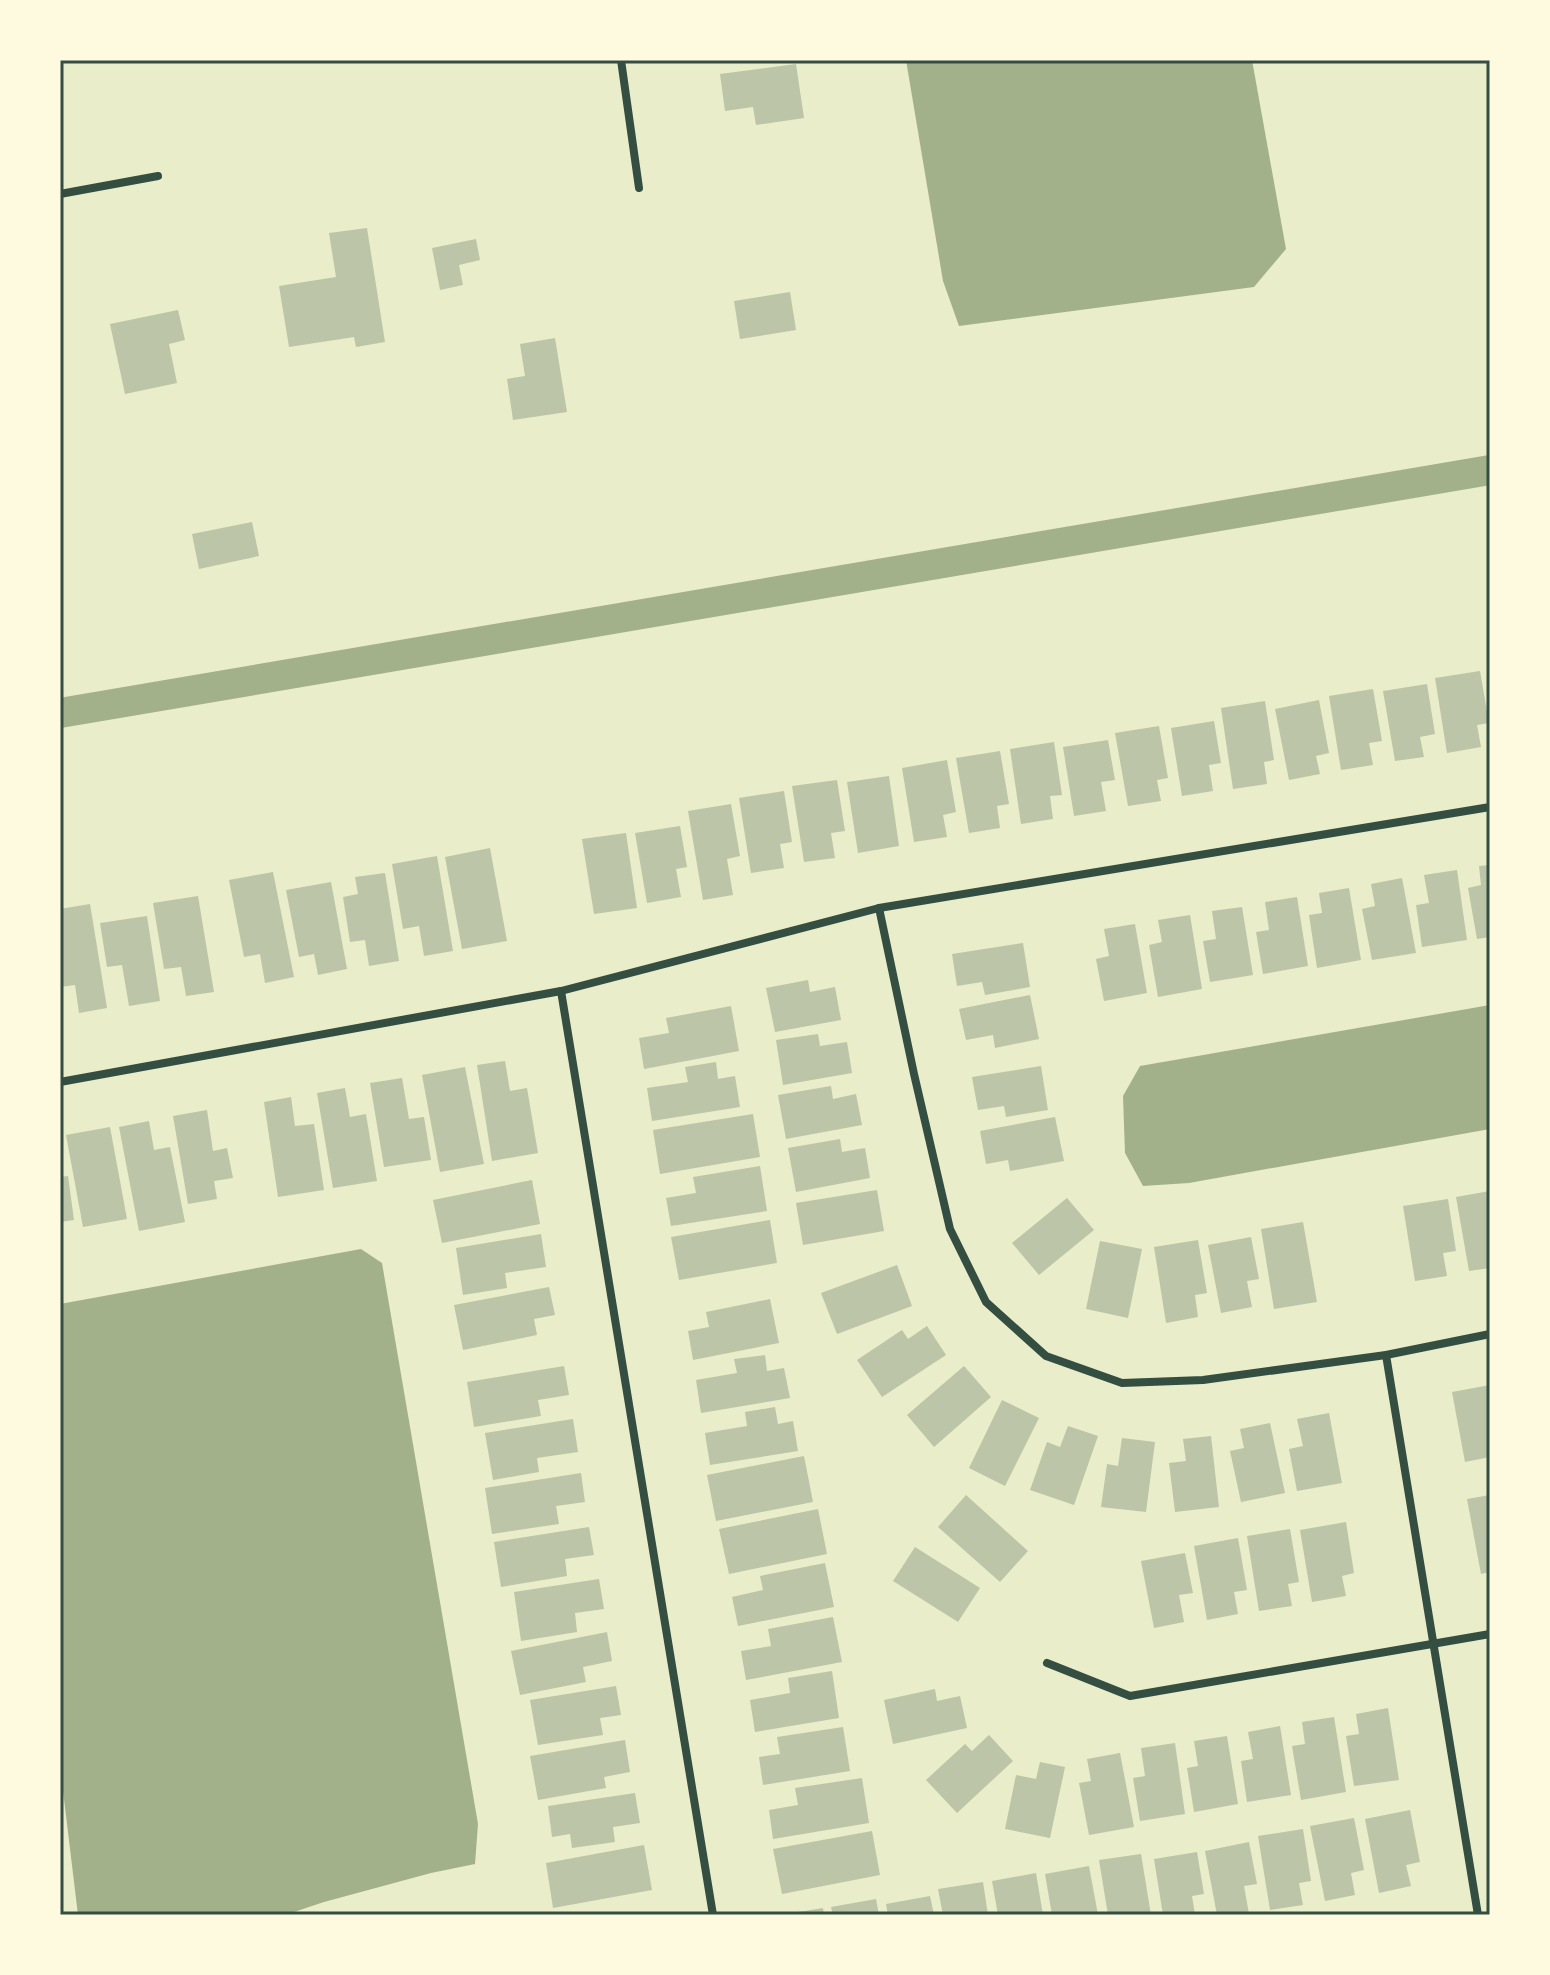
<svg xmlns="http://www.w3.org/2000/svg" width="1550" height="1975" font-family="Helvetica,sans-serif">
	<rect width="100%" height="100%" fill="#e9edc9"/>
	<g fill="#a3b18a">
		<polygon points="906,60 1252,60 1286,249 1254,287 959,326 943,281"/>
		<polygon points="1490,1005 1490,1129 1189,1183 1143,1186 1125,1153 1123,1096 1140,1066"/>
		<polygon points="361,1249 382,1263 478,1824 475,1864 431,1873 324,1902 285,1915 78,1915 60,1766 60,1304"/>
	</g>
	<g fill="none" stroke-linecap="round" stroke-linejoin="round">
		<polyline stroke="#a3b18a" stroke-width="30" points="60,713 1490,470"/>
	</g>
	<g fill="#bcc5a7">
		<polygon points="796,64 804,118 756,125 753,107 725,111 720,74"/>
		<polygon points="367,228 385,342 356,347 354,337 289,347 279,286 336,277 329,233"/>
		<polygon points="476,239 480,260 459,265 463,285 440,290 432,248"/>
		<polygon points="790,292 796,330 740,339 734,301"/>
		<polygon points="178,310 185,340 169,344 177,383 125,394 110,324"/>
		<polygon points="555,338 567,412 513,420 507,379 525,376 520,344"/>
		<polygon points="252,522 259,556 199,569 192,534"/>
		<polygon points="1480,671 1489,723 1477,725 1481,747 1447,753 1435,678"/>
		<polygon points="1427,684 1435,734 1420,737 1424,757 1395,761 1383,691"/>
		<polygon points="1373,689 1382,741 1369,743 1373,765 1341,770 1329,696"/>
		<polygon points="1319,700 1329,753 1316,756 1320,774 1289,780 1275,709"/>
		<polygon points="1265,701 1274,760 1264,762 1267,784 1233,789 1221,708"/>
		<polygon points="1214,721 1221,763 1209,765 1213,791 1182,796 1171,728"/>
		<polygon points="1159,726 1168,778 1157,780 1161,801 1128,806 1115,733"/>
		<polygon points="1108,740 1115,780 1101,782 1106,811 1074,816 1063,747"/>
		<polygon points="1054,742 1062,795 1050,796 1053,819 1021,824 1010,749"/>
		<polygon points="1000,751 1009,804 997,806 1000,828 969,833 956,758"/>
		<polygon points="947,760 956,812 943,815 947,837 914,842 902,768"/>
		<polygon points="889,776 899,846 858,853 847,782"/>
		<polygon points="837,780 845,831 831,833 835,858 804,862 792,786"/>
		<polygon points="784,791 792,842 780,844 784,868 751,873 739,798"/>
		<polygon points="731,804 740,856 727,859 733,895 703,900 688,811"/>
		<polygon points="680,826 687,867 676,869 681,897 647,903 635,833"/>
		<polygon points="626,833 637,908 594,914 582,839"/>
		<polygon points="490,848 507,941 462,949 445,857"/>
		<polygon points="437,856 453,951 424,956 419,926 403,929 392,864"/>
		<polygon points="1490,865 1490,937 1477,939 1468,888 1481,885 1479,866"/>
		<polygon points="1457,870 1467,940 1422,947 1416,905 1429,903 1424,875"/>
		<polygon points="273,872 294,977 265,983 260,954 244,957 229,880"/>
		<polygon points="385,873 399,961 369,966 365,940 350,942 343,897 358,894 355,877"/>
		<polygon points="1402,878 1416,953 1372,960 1362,909 1375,906 1371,884"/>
		<polygon points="331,882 347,969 318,975 314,954 299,957 286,890"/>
		<polygon points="1349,888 1361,960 1317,968 1309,915 1322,913 1319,893"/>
		<polygon points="198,896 214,992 186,996 181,967 164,969 153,903"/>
		<polygon points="1297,897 1308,966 1263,974 1256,932 1269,930 1265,902"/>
		<polygon points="90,904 107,1008 79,1013 75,985 60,987 60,909"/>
		<polygon points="1242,907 1253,975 1210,982 1203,941 1216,939 1212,911"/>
		<polygon points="1190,915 1202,989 1158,997 1149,945 1162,942 1158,920"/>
		<polygon points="147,916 160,1001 129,1006 122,965 107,967 100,923"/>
		<polygon points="1135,924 1147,993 1104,1001 1096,959 1109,956 1104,929"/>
		<polygon points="1023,943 1030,987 985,995 982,982 957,986 952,954"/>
		<polygon points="808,980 810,992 835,987 841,1020 775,1032 766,988"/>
		<polygon points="1030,995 1039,1039 995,1048 993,1035 966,1040 959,1009"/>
		<polygon points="731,1006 739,1051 644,1069 639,1038 669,1033 666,1018"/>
		<polygon points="818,1034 820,1046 847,1042 852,1073 783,1085 776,1040"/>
		<polygon points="505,1061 510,1091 527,1088 538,1153 492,1161 477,1065"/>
		<polygon points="716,1062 718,1079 735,1076 740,1107 652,1121 647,1088 688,1082 685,1067"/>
		<polygon points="1041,1066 1048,1110 1006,1117 1004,1106 978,1110 972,1077"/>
		<polygon points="465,1067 484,1164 440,1172 422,1075"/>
		<polygon points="402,1078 409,1119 424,1117 431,1160 384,1167 370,1083"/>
		<polygon points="831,1086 833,1099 856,1094 862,1125 786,1139 778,1095"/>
		<polygon points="345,1088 350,1117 366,1114 377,1181 333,1188 317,1093"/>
		<polygon points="291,1097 295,1126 314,1124 324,1190 278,1197 264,1102"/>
		<polygon points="207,1110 213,1151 227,1148 233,1178 214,1181 217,1199 188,1204 173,1116"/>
		<polygon points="753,1114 760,1157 660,1174 653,1130"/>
		<polygon points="1055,1117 1064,1161 1010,1171 1008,1160 986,1164 980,1131"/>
		<polygon points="149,1121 154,1150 170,1147 185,1222 139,1231 119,1127"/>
		<polygon points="110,1127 127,1219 83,1227 66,1135"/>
		<polygon points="840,1139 842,1152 865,1148 870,1178 796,1192 788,1148"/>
		<polygon points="760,1166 767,1211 671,1226 666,1198 696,1193 693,1177"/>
		<polygon points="68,1176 74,1220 60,1222 60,1177"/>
		<polygon points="532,1180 540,1224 442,1243 433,1200"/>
		<polygon points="877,1190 884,1231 803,1245 796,1203"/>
		<polygon points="1490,1191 1490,1268 1469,1271 1456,1197"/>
		<polygon points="1067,1198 1094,1230 1039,1275 1012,1243"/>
		<polygon points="1448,1199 1456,1251 1443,1253 1447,1276 1415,1281 1403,1206"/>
		<polygon points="770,1220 777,1263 679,1280 671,1237"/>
		<polygon points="1303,1222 1317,1302 1274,1309 1261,1229"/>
		<polygon points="541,1234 546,1267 505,1273 507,1288 463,1295 456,1248"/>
		<polygon points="1251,1237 1259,1279 1247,1281 1252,1307 1221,1313 1208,1245"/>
		<polygon points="1198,1240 1207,1293 1195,1295 1198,1317 1166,1323 1154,1247"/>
		<polygon points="1100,1241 1142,1249 1128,1318 1086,1309"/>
		<polygon points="897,1265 912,1306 837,1334 821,1293"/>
		<polygon points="549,1287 555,1315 534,1319 537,1335 463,1350 454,1305"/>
		<polygon points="770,1299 779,1343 693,1360 688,1331 709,1327 706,1312"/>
		<polygon points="927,1326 946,1355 882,1397 857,1360 902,1330 908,1339"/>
		<polygon points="765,1355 767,1371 784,1368 790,1398 701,1413 696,1380 737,1373 734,1359"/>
		<polygon points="564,1366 569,1395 538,1400 541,1416 474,1427 467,1382"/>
		<polygon points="964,1366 991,1397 934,1447 907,1415"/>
		<polygon points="1490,1385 1490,1457 1465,1462 1452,1392"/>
		<polygon points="1002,1400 1039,1418 1005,1486 969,1468"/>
		<polygon points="775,1407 778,1424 793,1421 798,1451 710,1465 705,1433 747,1426 745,1412"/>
		<polygon points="1329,1413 1342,1483 1297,1491 1289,1449 1303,1446 1297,1419"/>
		<polygon points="573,1419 578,1452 537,1458 539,1472 493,1480 485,1433"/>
		<polygon points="1270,1423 1285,1493 1241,1502 1230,1451 1244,1448 1240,1429"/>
		<polygon points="1068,1426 1098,1436 1074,1505 1030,1490 1047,1442 1060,1447"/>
		<polygon points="1211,1436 1219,1507 1175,1512 1169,1463 1186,1461 1183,1439"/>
		<polygon points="1122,1438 1155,1442 1146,1512 1101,1507 1107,1464 1118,1466"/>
		<polygon points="804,1456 813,1502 716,1521 707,1475"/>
		<polygon points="581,1473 585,1502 556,1506 559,1524 492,1534 485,1488"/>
		<polygon points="966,1495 1028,1551 1000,1582 938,1527"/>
		<polygon points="1490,1495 1490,1572 1481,1574 1467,1499"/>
		<polygon points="818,1509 827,1554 729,1574 719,1529"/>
		<polygon points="1346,1522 1354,1573 1342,1576 1346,1596 1312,1602 1300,1530"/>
		<polygon points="589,1527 594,1555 565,1559 567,1576 501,1587 494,1542"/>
		<polygon points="1290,1529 1299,1582 1288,1584 1292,1606 1259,1611 1247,1536"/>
		<polygon points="1238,1538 1247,1590 1234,1592 1238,1614 1207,1620 1194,1546"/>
		<polygon points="915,1547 980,1588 958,1622 893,1581"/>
		<polygon points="1185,1553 1193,1593 1179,1595 1184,1622 1154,1628 1141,1561"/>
		<polygon points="825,1563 834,1607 738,1626 732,1597 763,1590 760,1576"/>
		<polygon points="599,1579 604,1609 575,1613 577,1632 521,1641 514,1592"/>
		<polygon points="833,1617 842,1662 746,1680 741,1651 771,1646 768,1629"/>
		<polygon points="607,1632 612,1661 583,1667 586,1682 520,1695 511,1651"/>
		<polygon points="832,1671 839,1718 755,1732 750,1700 790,1693 788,1678"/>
		<polygon points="616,1686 621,1715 600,1718 603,1735 538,1745 530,1700"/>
		<polygon points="935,1689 937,1701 960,1696 967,1728 893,1744 884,1700"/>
		<polygon points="1388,1708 1399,1780 1354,1786 1346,1736 1359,1734 1356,1714"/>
		<polygon points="1334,1717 1346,1792 1301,1800 1292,1746 1305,1744 1302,1722"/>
		<polygon points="1280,1726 1291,1795 1247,1802 1241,1761 1253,1759 1248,1732"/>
		<polygon points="843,1727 850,1771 763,1785 759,1757 780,1754 777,1737"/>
		<polygon points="989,1735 1013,1761 957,1813 926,1780 965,1744 972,1751"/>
		<polygon points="1227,1736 1238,1804 1194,1812 1187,1768 1198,1766 1194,1741"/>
		<polygon points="625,1740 630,1772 604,1777 606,1788 538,1800 530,1756"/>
		<polygon points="1175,1743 1185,1814 1140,1821 1133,1778 1145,1776 1141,1748"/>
		<polygon points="1120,1753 1134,1827 1089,1835 1079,1783 1091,1781 1087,1759"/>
		<polygon points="1040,1762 1065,1767 1050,1838 1005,1829 1016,1775 1036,1779"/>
		<polygon points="862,1778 869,1823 773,1839 769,1810 798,1805 795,1788"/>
		<polygon points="635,1793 640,1823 613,1827 615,1842 572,1848 570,1834 552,1837 548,1806"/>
		<polygon points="1410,1810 1420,1862 1406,1865 1411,1886 1379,1893 1365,1819"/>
		<polygon points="1354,1818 1364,1870 1351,1873 1355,1895 1325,1901 1310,1826"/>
		<polygon points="1303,1829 1311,1881 1299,1883 1303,1905 1270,1910 1258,1836"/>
		<polygon points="872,1831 880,1875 782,1894 773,1849"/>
		<polygon points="1249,1842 1257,1884 1244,1886 1249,1914 1217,1915 1205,1851"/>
		<polygon points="644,1845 652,1890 553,1908 546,1863"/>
		<polygon points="1197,1852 1204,1894 1192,1896 1195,1915 1163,1915 1154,1859"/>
		<polygon points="1141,1854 1151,1915 1108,1915 1099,1860"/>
		<polygon points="1089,1866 1098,1915 1052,1915 1045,1874"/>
		<polygon points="1036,1873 1043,1915 998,1915 992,1881"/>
		<polygon points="983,1882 988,1915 943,1915 938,1889"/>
		<polygon points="930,1896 934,1915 888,1915 886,1904"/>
		<polygon points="876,1899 879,1915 833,1915 831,1907"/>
		<polygon points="823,1908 824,1915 792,1915 792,1913"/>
	</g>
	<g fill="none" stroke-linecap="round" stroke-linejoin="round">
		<g stroke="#344e41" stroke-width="8">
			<polyline points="621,60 639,188"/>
			<polyline points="60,194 158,176"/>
			<polyline points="879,908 914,1074 950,1229 986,1302 1046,1356 1122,1383 1203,1380 1386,1355 1490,1334"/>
			<polyline points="561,991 713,1915"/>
			<polyline points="60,1082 561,991 879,908 1490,807"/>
			<polyline points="1386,1355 1478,1915"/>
			<polyline points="1047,1663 1130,1696 1490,1634"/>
		</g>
	</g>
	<rect width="1550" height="1975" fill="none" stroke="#fefae0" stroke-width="124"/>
	<rect x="62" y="62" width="1426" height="1851" fill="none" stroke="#344e41" stroke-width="3"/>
</svg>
